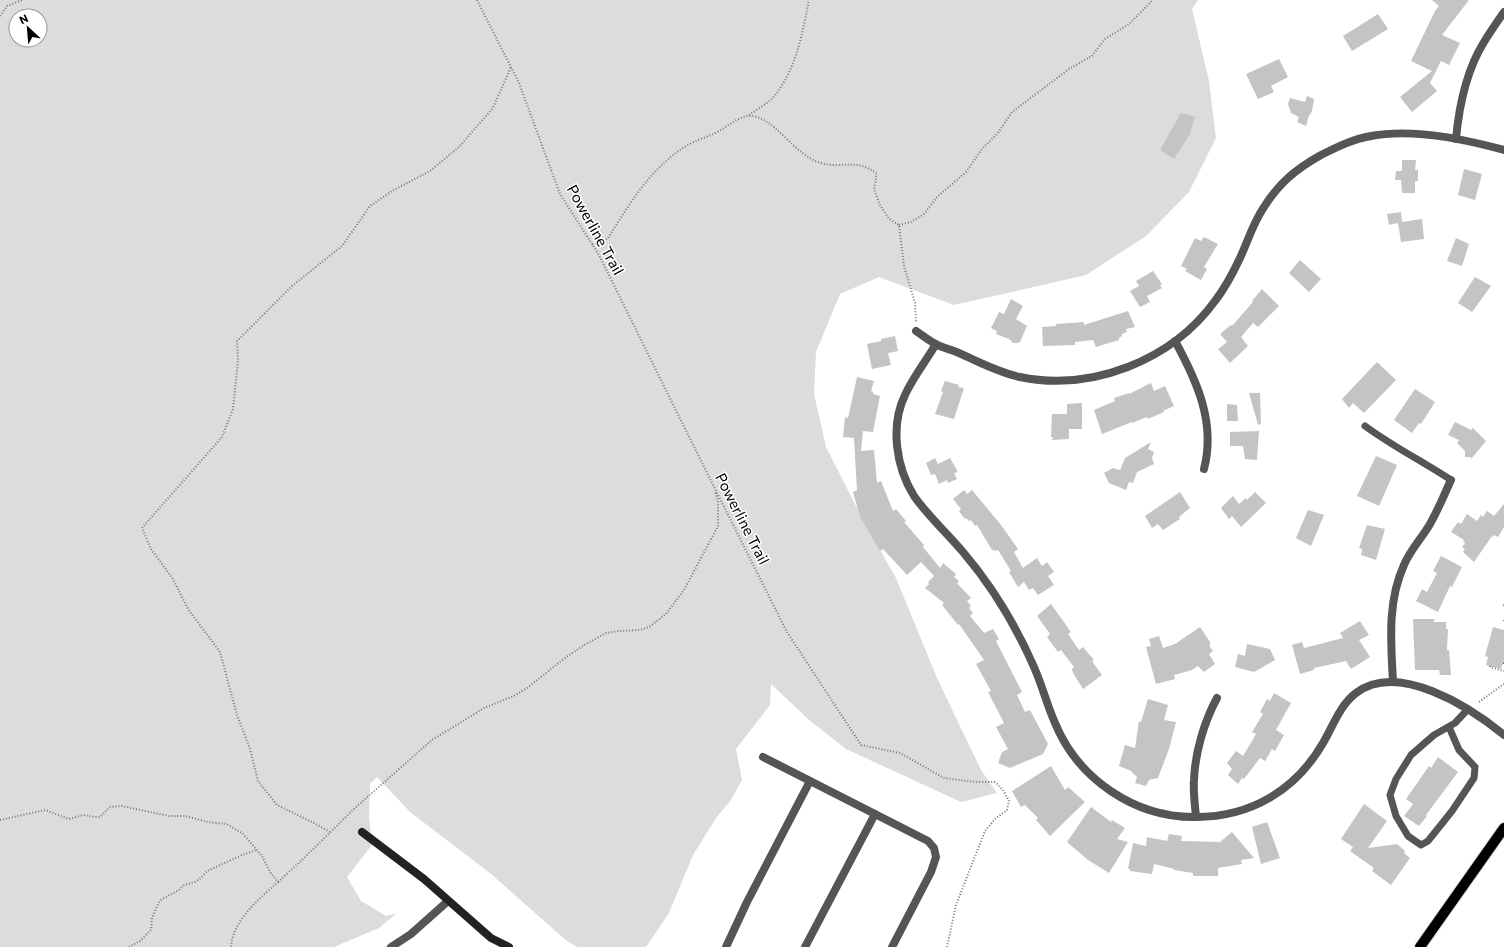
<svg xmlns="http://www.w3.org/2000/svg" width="1504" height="947" font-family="Commissioner,sans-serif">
	<rect width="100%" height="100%" fill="#fff"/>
	<path fill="#dcdcdc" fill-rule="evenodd" d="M 0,0 L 1198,0 L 1192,9 L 1209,81 L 1216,138 L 1189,192 L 1146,236 L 1086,275 L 954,305 L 879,277 L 840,294 L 816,352 L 814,394 L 826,447 L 864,522 L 896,578 L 937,678 L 981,770 L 997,793 L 961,802 L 846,749 L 809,720 L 771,684 L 770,705 L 736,749 L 742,780 L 731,800 L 716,818 L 693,855 L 669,913 L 646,947 L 578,947 L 568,942 L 490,873 L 410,812 L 377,777 L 370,784 L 369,818 L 372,845 L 347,877 L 361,901 L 386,916 L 397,913 L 379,928 L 334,947 L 0,947 ZM 16,16 L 40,16 L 40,40 L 16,40 Z"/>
	<g fill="#c4c4c4">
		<polygon points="1432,0 1469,0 1442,35 1460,43 1449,65 1441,61 1430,83 1437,91 1412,112 1400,97 1432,71 1411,61 1435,11 1439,6"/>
		<polygon points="1378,14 1388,29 1352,51 1343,36"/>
		<polygon points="1279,59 1288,77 1271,86 1274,92 1258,99 1246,74"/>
		<polygon points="1307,96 1314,99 1312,111 1310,115 1309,115 1306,126 1297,122 1299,117 1291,113 1288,104 1290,98 1305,102"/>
		<polygon points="1181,113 1195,117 1190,134 1174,159 1160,150"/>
		<polygon points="1402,160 1416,160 1415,170 1418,170 1418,181 1415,181 1415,193 1402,193 1401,180 1395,180 1396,171 1402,171"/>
		<polygon points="1464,169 1482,174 1475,200 1458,195"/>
		<polygon points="1401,212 1402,222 1422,219 1424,239 1401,242 1398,223 1389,225 1387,214"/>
		<polygon points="1204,237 1218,244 1204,267 1207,269 1201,280 1185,271 1187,269 1181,266 1195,238 1201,241"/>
		<polygon points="1456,238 1469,244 1462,266 1447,261"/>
		<polygon points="1300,260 1321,279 1309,292 1289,273"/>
		<polygon points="1153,271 1162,284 1160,285 1162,288 1147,296 1150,302 1140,307 1130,291 1139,286 1136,281"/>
		<polygon points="1475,277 1491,286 1472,312 1458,303"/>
		<polygon points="1262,289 1279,306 1258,327 1253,323 1241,337 1248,346 1230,363 1218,349 1227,342 1220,334 1231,325 1232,326 1253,302 1252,301"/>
		<polygon points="1011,299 1023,306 1016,319 1027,326 1020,342 1018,343 1013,343 1009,339 996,334 997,331 991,328 999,312 1004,314"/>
		<polygon points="1128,311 1135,327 1126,329 1127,332 1122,334 1122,336 1119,338 1119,340 1096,347 1093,340 1075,342 1075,345 1043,346 1042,327 1056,326 1056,324 1084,322 1084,325"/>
		<polygon points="895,336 898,351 888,353 891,365 872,369 867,344 881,341 881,339"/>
		<polygon points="1377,362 1396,380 1364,413 1353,403 1349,408 1342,399"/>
		<polygon points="857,377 874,381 871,391 873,392 873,394 880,396 873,432 863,431 861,451 874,450 877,483 881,481 893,511 896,509 906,521 904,522 924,545 923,547 940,568 943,563 956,574 954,577 959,581 957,583 971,598 967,601 971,606 969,608 973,613 970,616 984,633 993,629 999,639 996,641 1022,692 1017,695 1025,712 1030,710 1048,744 1043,754 1010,768 998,763 1002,752 1008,749 996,727 1004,723 988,692 991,691 976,664 984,660 959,624 958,625 942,605 944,603 925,588 929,584 928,582 934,576 921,562 907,575 883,549 880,551 860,517 853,492 857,490 854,438 843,437 845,417 848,418"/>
		<polygon points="945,381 959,385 958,387 964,388 954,419 935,414 943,392 941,391"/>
		<polygon points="1151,383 1154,391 1165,386 1174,406 1163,411 1164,412 1148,419 1147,417 1132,423 1132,422 1102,434 1094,410 1115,401 1114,398 1129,393 1129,394"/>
		<polygon points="1415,389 1435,402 1421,424 1419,423 1412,433 1394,420"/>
		<polygon points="1249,393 1260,393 1261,424 1258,425"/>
		<polygon points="1082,403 1082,429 1069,429 1069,439 1052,440 1053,437 1051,437 1052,414 1067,414 1067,404"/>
		<polygon points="1227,404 1237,405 1238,421 1227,421"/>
		<polygon points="1455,422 1471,430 1473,428 1486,441 1472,458 1469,457 1465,457 1465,451 1457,443 1459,440 1448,435"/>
		<polygon points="1259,431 1257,460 1245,459 1243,446 1230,446 1230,432"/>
		<polygon points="1151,442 1148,449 1154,452 1152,458 1154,464 1137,472 1133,483 1129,482 1126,490 1109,483 1104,473 1113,468 1120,470 1125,458"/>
		<polygon points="1376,456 1397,465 1379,506 1357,496"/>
		<polygon points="935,458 938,464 950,458 958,472 954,473 957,479 948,483 947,480 939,484 935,474 931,475 926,463"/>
		<polygon points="964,490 967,494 972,490 1001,525 1018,549 1014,552 1023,568 1037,558 1042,566 1047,562 1054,572 1048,576 1054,585 1038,595 1033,588 1029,590 1024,582 1018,587 1009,572 1011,571 998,550 996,551 992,550 977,525 975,526 971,520 969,521 966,518 965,519 959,511 961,509 953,499"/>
		<polygon points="1180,492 1190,508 1179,517 1180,519 1163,530 1158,524 1152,528 1145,516"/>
		<polygon points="1255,492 1266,503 1241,527 1232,516 1229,519 1221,508 1233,496 1239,504 1246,498 1247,500"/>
		<polygon points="1504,504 1504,527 1498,537 1494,535 1493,537 1492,536 1474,562 1463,552 1465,549 1462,547 1465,543 1463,541 1464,540 1451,532 1458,522 1461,524 1467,514 1477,521 1481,515 1483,517 1487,511 1494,516"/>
		<polygon points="1308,510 1324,515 1311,546 1296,538"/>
		<polygon points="1367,525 1385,529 1376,560 1361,555 1362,549 1359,548"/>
		<polygon points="1441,556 1462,567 1452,587 1450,586 1438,612 1416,601 1422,589 1427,592 1437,573 1433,571"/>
		<polygon points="1051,604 1071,632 1068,634 1079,650 1083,647 1094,660 1092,661 1102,675 1083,689 1073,673 1072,669 1074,667 1061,650 1058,652 1047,637 1050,634 1037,616"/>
		<polygon points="1413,619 1435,619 1433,622 1446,622 1446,629 1448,629 1447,650 1449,650 1451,675 1440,675 1439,670 1415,670"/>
		<polygon points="1360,621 1369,635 1359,640 1370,657 1351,669 1346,661 1314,668 1314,670 1300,674 1292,645 1302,642 1304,648 1343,638 1340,633"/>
		<polygon points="1200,627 1210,642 1210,647 1213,651 1209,654 1215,664 1204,672 1198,666 1192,670 1174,675 1175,679 1156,684 1146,647 1151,646 1149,639 1159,636 1163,648 1175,644"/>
		<polygon points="1493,627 1504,630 1504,660 1501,669 1486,665 1488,657 1485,656"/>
		<polygon points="1247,644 1270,649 1275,660 1254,672 1235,667 1238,654 1245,656"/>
		<polygon points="1274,693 1291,703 1276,730 1284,735 1275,751 1272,749 1265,761 1260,758 1244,779 1242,778 1238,784 1228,775 1232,769 1227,763 1236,751 1243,756 1256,734 1252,732 1263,714 1260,712 1267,699 1270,701"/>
		<polygon points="1148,699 1168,705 1164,720 1176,722 1169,749 1158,778 1149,780 1146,786 1135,783 1137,777 1131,771 1119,766 1125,745 1135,748 1139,721 1141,722"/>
		<polygon points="1438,757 1458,772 1426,815 1427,816 1419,826 1404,816 1413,804 1406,799 1429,766 1431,768"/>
		<polygon points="1051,766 1065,790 1068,787 1085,802 1050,836 1036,820 1038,818 1025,805 1021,807 1012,791"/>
		<polygon points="1364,804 1387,821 1368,848 1397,844 1405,851 1404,853 1410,858 1391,885 1372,871 1374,868 1350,851 1353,847 1341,839"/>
		<polygon points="1091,807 1111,822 1112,820 1125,828 1117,839 1128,842 1109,873 1088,860 1067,842"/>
		<polygon points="1267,822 1280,858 1261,864 1252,827"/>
		<polygon points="1232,832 1254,858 1241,860 1242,864 1218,868 1218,876 1193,876 1193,873 1174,870 1174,869 1154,864 1152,874 1130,871 1130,869 1128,869 1133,843 1146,846 1147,837 1167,841 1169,834 1182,836 1181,841 1220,842"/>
	</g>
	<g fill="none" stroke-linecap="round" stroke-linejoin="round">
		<defs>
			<polyline id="primary" points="1420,947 1504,828"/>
		</defs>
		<use href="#primary" stroke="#dbdbdb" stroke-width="12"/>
		<g stroke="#777" stroke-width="2" stroke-dasharray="1 2" stroke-linecap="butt">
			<polyline points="477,0 519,83 560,194 599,255 714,487 787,632 861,745 900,753 944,778 976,782 995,782 1003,790 1009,801 1007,810 995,819 985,831 956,905 947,947"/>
			<polyline points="0,16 7,6 22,0"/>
			<path d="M 749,115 C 758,109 770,102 776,94 C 796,68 803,32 809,0"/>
			<polyline points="899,225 911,222 924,214 937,197 966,172 982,149 998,133 1012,112 1069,69 1092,56 1105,39 1129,24 1153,0"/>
			<path d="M 592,244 L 601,243 L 608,238 C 630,203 652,166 688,145 C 698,139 709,137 719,131 C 730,125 743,112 757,117 C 779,124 796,156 821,163 C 842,169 856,158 876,173 L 876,180 L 874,189 L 880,205 L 889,219 L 899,225 L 904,266 L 915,303 L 916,322"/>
			<polyline points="1504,605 1503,606 1504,607"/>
			<polyline points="1504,621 1504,618"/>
			<polyline points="1503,663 1504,663"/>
			<polyline points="1490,666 1490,667 1504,671"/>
			<polyline points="1479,702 1504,684"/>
			<path d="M 0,820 L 45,810 L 69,819 L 83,815 L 95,817 L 100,817 L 110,807 L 122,806 L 169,816 L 185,816 L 208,822 L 227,824 L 243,834 L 262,856 L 270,872 L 278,882 C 259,899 233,920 231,947"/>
			<polyline points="330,832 314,823 277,805 258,781 250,749 237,715 220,652 188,609 173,579 151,549 142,528 222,437 233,409 238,360 237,341 292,286 342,246 370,206 392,191 430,171 459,147 493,108 511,67"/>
			<polyline points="278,882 301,861 355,808 432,740 484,708 514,696 527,688 565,658 586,644 606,633 619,631 640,630 649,627 666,614 684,590 718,526 718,501 715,492"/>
			<polyline points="129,947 140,941 151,930 152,918 158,904 162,899 179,890 184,885 195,882 201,878 207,871 242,855 256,850"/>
		</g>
		<g stroke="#555" stroke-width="7">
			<path d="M 1365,426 C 1392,446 1422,461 1451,480"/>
			<polyline points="1449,727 1459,750 1475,767 1474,778 1452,811 1428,841 1421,845 1408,836 1396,816 1390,795 1396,779 1411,755 1434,735 1455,723 1468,709"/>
		</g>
		<g stroke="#555" stroke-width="8">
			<path d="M 1456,139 C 1459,106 1466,71 1484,42 C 1490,32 1497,22 1504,12"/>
			<path d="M 916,331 C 923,336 930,341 937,345 C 942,347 948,349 954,351 C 976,360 996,372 1020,377 C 1092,392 1172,360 1215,301 C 1225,288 1233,273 1240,258 C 1248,241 1253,223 1264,207 C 1279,183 1296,169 1321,155 C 1337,147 1353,139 1371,136 C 1413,128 1464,139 1504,150"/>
			<path d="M 1175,341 C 1197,381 1216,423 1204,469"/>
			<path d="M 936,344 C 926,361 913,377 905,395 C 890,426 896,467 914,496 C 928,516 947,533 963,552 C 992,586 1016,626 1034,667 C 1042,685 1047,705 1055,723 C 1078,779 1135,818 1196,817 C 1251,817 1296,790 1323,743 C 1333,726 1340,705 1356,693 C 1398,661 1470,707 1504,735"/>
			<path d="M 1393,682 C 1391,643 1387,602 1404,565 C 1410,550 1422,538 1430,524 C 1438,510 1444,495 1451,480"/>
			<polyline points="763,757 928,841 934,848 936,857 931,872 892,947"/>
			<path d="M 1196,817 C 1195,805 1193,792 1194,780 C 1195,753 1204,722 1217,698"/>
			<polyline points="391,947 411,934 448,901"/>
			<polyline points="726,947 747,902 810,781"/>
			<polyline points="805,947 875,814"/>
		</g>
		<polyline stroke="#222" stroke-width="8" points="362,832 424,879 491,938 509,947"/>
		<use href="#primary" stroke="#000" stroke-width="10"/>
	</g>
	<g text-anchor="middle" stroke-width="3" stroke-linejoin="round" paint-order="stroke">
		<g font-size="15" fill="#000" stroke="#fff">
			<text transform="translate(595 230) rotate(61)" y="5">Powerline Trail</text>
			<text transform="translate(742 519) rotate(63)" y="5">Powerline Trail</text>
		</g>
	</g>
	<g transform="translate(28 28) rotate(334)"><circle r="19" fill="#ffffff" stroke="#999999"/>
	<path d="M0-3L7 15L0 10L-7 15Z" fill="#000000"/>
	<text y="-6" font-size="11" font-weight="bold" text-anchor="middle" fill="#000000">N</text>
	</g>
</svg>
